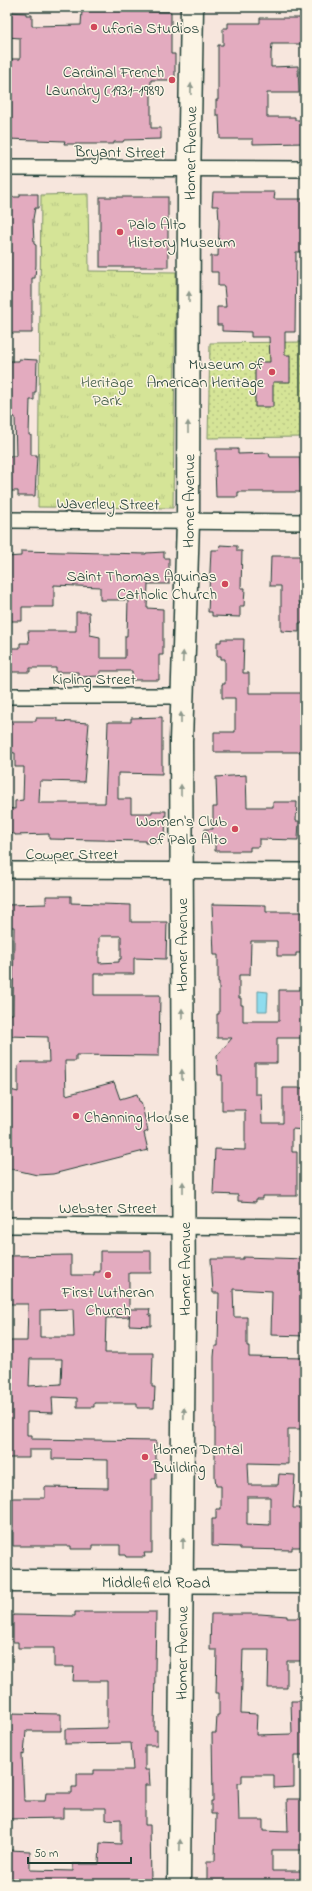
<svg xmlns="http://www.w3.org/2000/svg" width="312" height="1891" font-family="'Indie Flower',sans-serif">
	<defs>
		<pattern id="park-tufts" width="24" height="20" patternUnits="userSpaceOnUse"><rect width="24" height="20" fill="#d5e497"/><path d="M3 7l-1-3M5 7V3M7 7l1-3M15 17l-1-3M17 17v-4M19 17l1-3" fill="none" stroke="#b6c483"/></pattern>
		<pattern id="garden-dots" width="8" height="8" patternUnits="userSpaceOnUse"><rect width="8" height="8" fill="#d5e497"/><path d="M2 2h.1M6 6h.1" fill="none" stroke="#b6c483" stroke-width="1.8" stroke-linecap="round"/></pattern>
	</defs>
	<rect width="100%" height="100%" fill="#f7e6dd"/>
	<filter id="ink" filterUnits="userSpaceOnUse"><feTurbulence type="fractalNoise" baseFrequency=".025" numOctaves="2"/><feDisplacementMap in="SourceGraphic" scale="8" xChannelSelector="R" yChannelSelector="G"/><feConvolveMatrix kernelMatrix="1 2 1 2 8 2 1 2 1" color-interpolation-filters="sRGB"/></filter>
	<g filter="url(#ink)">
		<polygon fill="url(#park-tufts)" stroke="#7a9066" points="88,194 89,271 176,272 173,508 38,507 41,195"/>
		<polygon fill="url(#garden-dots)" stroke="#7a9066" points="305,342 305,437 208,438 210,343"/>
		<polygon fill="#8fdcee" stroke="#629ca4" points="258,991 268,992 267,1011 258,1011"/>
		<g fill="#e3abbf" stroke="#1f3d34" fill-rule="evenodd">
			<polygon points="82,11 171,12 171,54 175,54 175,80 151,80 151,128 161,128 161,139 124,140 123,142 114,142 114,144 64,144 65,141 7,139 7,59 20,59 20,38 7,37 7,14 8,12 26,13 26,15 32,15 32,26 81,25"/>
			<polygon points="260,18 305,18 305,44 272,44 271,54 271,67 298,66 299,93 267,93 267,117 295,117 295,120 303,120 303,122 305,122 304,143 253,144 253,139 220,139 219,115 216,115 216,100 218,100 218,45 223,45 223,28 228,28 228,23 260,23"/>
			<polygon points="213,192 275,192 274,199 305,199 305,252 296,252 295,332 285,332 285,355 290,355 290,382 273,382 273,407 255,407 255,362 270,362 269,337 251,337 251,332 222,331 222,325 217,325 217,307 226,307 224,286 218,286 218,272 211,272 211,256 218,256 219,223 218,206 212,206"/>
			<polygon points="20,194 38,194 38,208 35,208 33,219 34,244 36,245 36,265 35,278 32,278 32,333 7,333 7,197 20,197"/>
			<rect x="100" y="197" width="68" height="70"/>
			<polygon points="19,359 37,360 36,392 34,392 34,400 30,400 29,435 31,435 31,455 37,455 35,496 18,496 18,491 7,491 7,456 16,456 15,417 7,416 7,361 19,361"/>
			<polygon points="216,449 238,449 238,454 269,453 270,457 300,457 301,492 238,492 238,497 216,497 215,466 216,467"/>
			<polygon points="220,545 237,546 237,551 242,551 241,588 245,588 244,606 240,606 240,617 212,616 212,612 208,612 211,550 219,550"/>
			<polygon points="21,551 146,554 146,553 164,552 164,558 169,558 169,584 148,584 147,608 163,609 163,655 159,655 159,680 132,680 132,671 100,671 100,676 78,677 78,672 56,672 56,668 30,668 30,672 7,672 7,648 20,648 20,643 29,643 28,631 76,631 76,612 89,612 90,635 100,637 100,658 125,658 125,636 127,636 128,600 100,600 100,587 54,585 54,607 22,607 22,621 10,621 10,618 7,618 7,557 21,556"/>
			<polygon points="271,556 300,556 299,601 300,605 305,605 305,623 299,623 299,632 281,631 281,586 270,586"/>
			<polygon points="221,639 244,639 243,673 249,673 249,693 305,693 305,752 214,752 214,732 235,732 235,698 222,698 222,684 225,684 225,659 221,659 221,656 217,656 217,642 221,642"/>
			<polygon points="162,717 162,774 118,773 118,799 131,799 131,813 152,813 152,811 166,811 165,837 157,837 157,843 145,843 145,841 49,839 49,834 15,835 15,834 7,833 7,808 15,809 15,801 23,800 24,767 15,767 15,753 7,752 7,721 36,721 36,718 57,718 57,721 89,723 84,782 40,781 39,803 105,803 108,722 131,722 131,718"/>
			<polygon points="246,775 247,807 273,807 273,802 297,802 296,821 299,821 298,840 259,839 259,847 250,847 250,851 215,851 215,840 205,840 205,829 213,829 213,807 217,807 216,777"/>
			<path d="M 46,896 L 71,896 L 71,903 L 131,905 L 131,922 L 167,922 L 166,959 L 134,958 L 134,974 L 94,974 L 94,995 L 160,995 L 159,1056 L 76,1055 L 76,1061 L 65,1061 L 66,1095 L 114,1082 L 120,1099 L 137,1094 L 139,1101 L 141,1102 L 148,1131 L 144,1133 L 148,1150 L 53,1174 L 37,1175 L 7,1168 L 7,1089 L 18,1092 L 18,1066 L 22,1062 L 49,1062 L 48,1037 L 7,1036 L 7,1014 L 13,1014 L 14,927 L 7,927 L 7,905 L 46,904 ZM 100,936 L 121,936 L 121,959 L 119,959 L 119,962 L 99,963 L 99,937 Z"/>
			<polygon points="212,904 266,905 266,912 305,912 305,953 296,953 296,956 277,956 277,941 251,941 250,975 239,975 239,998 241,998 241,1005 243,1005 243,1021 279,1021 279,990 305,990 305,1038 277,1038 277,1063 255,1063 255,1094 261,1094 262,1123 283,1123 283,1088 305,1088 305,1130 292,1129 292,1152 297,1152 297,1196 262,1196 262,1199 256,1199 256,1202 238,1201 238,1195 213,1194 215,1149 245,1150 245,1110 222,1110 222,1075 218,1075 217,1056 232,1038 217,1038 217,1014 219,1014 219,982 218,982 218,955 214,955"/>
			<path d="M 100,1251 L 151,1251 L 151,1273 L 129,1273 L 129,1317 L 106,1318 L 105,1353 L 153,1353 L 152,1387 L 155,1387 L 154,1408 L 137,1408 L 137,1403 L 94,1403 L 94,1407 L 77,1407 L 77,1398 L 52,1397 L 53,1413 L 27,1412 L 27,1435 L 32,1435 L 32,1439 L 156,1441 L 156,1479 L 152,1479 L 152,1553 L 144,1553 L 145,1557 L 126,1557 L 125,1555 L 120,1555 L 120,1545 L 93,1545 L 93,1549 L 71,1549 L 71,1546 L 13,1546 L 13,1498 L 45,1498 L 45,1487 L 108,1488 L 108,1460 L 52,1459 L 52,1450 L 29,1450 L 29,1458 L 7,1458 L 7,1341 L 27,1341 L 28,1304 L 7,1304 L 7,1256 L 71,1255 L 71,1275 L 94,1275 L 94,1272 L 100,1272 ZM 73,1309 L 74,1337 L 40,1337 L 40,1310 ZM 30,1359 L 62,1359 L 61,1384 L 29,1386 Z"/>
			<path d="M 243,1257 L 305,1259 L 305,1336 L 271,1335 L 272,1291 L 233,1289 L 234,1317 L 247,1317 L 247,1346 L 249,1346 L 249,1357 L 305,1358 L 305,1429 L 288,1429 L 288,1464 L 248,1463 L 249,1485 L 278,1485 L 279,1474 L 295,1475 L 293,1508 L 305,1508 L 305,1547 L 292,1547 L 292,1550 L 240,1549 L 240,1547 L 212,1546 L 212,1519 L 216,1519 L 216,1509 L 221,1509 L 221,1486 L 216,1486 L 215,1477 L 215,1428 L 214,1428 L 214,1357 L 215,1346 L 218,1346 L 219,1293 L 213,1293 L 211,1259 L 243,1259 ZM 247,1497 L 270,1497 L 270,1525 L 247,1524 Z"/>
			<polygon points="130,1309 150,1309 149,1315 151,1315 151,1326 129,1325"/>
			<polygon points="75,1612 156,1612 154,1730 157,1730 157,1745 145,1745 145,1770 149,1770 150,1785 145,1785 145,1825 150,1825 151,1881 107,1881 107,1884 9,1884 9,1850 30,1851 30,1870 73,1871 73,1864 99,1864 100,1843 121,1844 121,1819 106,1820 106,1808 63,1808 63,1818 7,1819 7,1754 9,1729 7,1729 7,1713 61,1714 61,1731 26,1731 24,1755 22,1754 24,1801 45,1801 46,1793 72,1793 72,1787 77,1787 77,1774 94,1774 94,1770 133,1770 131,1743 65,1744 65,1729 107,1728 107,1681 73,1681 74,1667 54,1667 54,1648 18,1648 18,1642 13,1642 13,1615 75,1616"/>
			<polygon points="211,1614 260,1614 287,1616 287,1618 305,1618 305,1661 287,1661 287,1688 268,1688 269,1650 243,1650 241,1713 257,1714 256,1735 292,1734 291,1701 305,1701 305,1755 294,1755 294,1787 274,1788 274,1775 242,1775 242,1783 238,1783 239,1820 263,1820 263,1831 288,1832 287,1799 304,1799 305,1850 272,1850 272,1871 305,1871 305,1884 207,1884 207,1861 215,1861 216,1814 211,1814 211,1801 213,1801 212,1733 216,1733 217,1715 219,1715 219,1693 216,1693 217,1650 210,1650"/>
		</g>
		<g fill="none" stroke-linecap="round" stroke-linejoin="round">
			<defs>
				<g id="street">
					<polyline points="7,168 305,169"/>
					<polyline points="7,520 305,522"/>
					<polyline points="7,696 182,696"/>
					<polyline points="7,870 305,871"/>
					<polyline points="7,1225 305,1227"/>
				</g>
				<g id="secondary">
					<path id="s1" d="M 7,1581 L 305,1582"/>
					<path id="s2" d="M 179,1884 L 184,1315 L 181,741 L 188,522 L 189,187 L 192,7"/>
				</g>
			</defs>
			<use href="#street" stroke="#1f3d34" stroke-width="18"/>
			<use href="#secondary" stroke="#1f3d34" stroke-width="25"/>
			<use href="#street" stroke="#fcf5e5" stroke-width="15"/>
			<use href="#secondary" stroke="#fcf5e5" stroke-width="22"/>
		</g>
		<defs><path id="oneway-solid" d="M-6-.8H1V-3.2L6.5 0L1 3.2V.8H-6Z"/></defs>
		<g fill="#8e998c">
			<use href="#oneway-solid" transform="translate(191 89) rotate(-89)"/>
			<use href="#oneway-solid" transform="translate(189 297) rotate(-90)"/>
			<use href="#oneway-solid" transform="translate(188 427) rotate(-90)"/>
			<use href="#oneway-solid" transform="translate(183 657) rotate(-87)"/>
			<use href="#oneway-solid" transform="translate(181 718) rotate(-90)"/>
			<use href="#oneway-solid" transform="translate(181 790) rotate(-90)"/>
			<use href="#oneway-solid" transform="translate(182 1014) rotate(-90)"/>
			<use href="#oneway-solid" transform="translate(182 1075) rotate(-91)"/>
			<use href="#oneway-solid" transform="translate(183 1187) rotate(-90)"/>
			<use href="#oneway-solid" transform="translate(184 1413) rotate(-89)"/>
			<use href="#oneway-solid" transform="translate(183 1543) rotate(-90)"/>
			<use href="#oneway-solid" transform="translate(180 1845) rotate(-89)"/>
		</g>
	</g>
	<g fill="#d1495b" stroke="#fcf5e5" stroke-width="1.5">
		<circle cx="94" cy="27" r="4"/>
		<circle cx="172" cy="80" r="4"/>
		<circle cx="120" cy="232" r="4"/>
		<circle cx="272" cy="372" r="4"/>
		<circle cx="225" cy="584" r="4"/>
		<circle cx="235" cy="829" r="4"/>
		<circle cx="76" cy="1116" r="4"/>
		<circle cx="108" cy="1275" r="4"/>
		<circle cx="145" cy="1457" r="4"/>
	</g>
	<g text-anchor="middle" stroke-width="3" stroke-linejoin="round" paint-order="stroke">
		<g font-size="16" fill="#1f3d34" stroke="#fcf5e5" text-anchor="start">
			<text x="102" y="33">uforia Studios</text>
			<text x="164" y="77" text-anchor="end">Cardinal French<tspan x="164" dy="18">Laundry (1931-1989)</tspan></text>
			<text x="128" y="229">Palo Alto<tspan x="128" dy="18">History Museum</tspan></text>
			<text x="264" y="369" text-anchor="end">Museum of<tspan x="264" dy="18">American Heritage</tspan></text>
			<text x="217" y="581" text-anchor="end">Saint Thomas Aquinas<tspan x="217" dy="18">Catholic Church</tspan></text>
			<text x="227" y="826" text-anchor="end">Women's Club<tspan x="227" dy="18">of Palo Alto</tspan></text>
			<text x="84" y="1122">Channing House</text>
			<text x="108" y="1297" text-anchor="middle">First Lutheran<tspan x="108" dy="18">Church</tspan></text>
			<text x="153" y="1454">Homer Dental<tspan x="153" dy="18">Building</tspan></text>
		</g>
		<g font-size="16" fill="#1f3d34" stroke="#fcf5e5">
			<text transform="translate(120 151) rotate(1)" y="6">Bryant Street</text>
			<text dy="6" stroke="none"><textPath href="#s2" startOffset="1731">Homer Avenue</textPath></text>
			<text dy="6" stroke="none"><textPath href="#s2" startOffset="1383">Homer Avenue</textPath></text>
			<text transform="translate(108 503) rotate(1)" y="6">Waverley Street</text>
			<text x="94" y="684">Kipling Street</text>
			<text x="72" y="859">Cowper Street</text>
			<text transform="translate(181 945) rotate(-90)" y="6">Homer Avenue</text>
			<text x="108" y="1213">Webster Street</text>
			<text transform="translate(184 1269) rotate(-90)" y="6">Homer Avenue</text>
			<text dy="6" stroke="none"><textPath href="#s1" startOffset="149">Middlefield Road</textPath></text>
			<text dy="6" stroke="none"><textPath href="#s2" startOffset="231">Homer Avenue</textPath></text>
		</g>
		<g font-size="16" fill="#435e48" stroke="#fcf5e5">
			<text x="107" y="387">Heritage<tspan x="107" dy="18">Park</tspan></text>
		</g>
	</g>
	<rect width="312" height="1891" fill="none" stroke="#fcf5e5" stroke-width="24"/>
	<rect x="12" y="12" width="288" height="1867" fill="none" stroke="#1f3d34" stroke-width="1.5" filter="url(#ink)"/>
	<path d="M28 1857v6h103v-6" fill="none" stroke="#1f3d34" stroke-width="2"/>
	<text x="34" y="1857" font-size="12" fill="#1f3d34" stroke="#fcf5e5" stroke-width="3" paint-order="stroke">50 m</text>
</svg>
